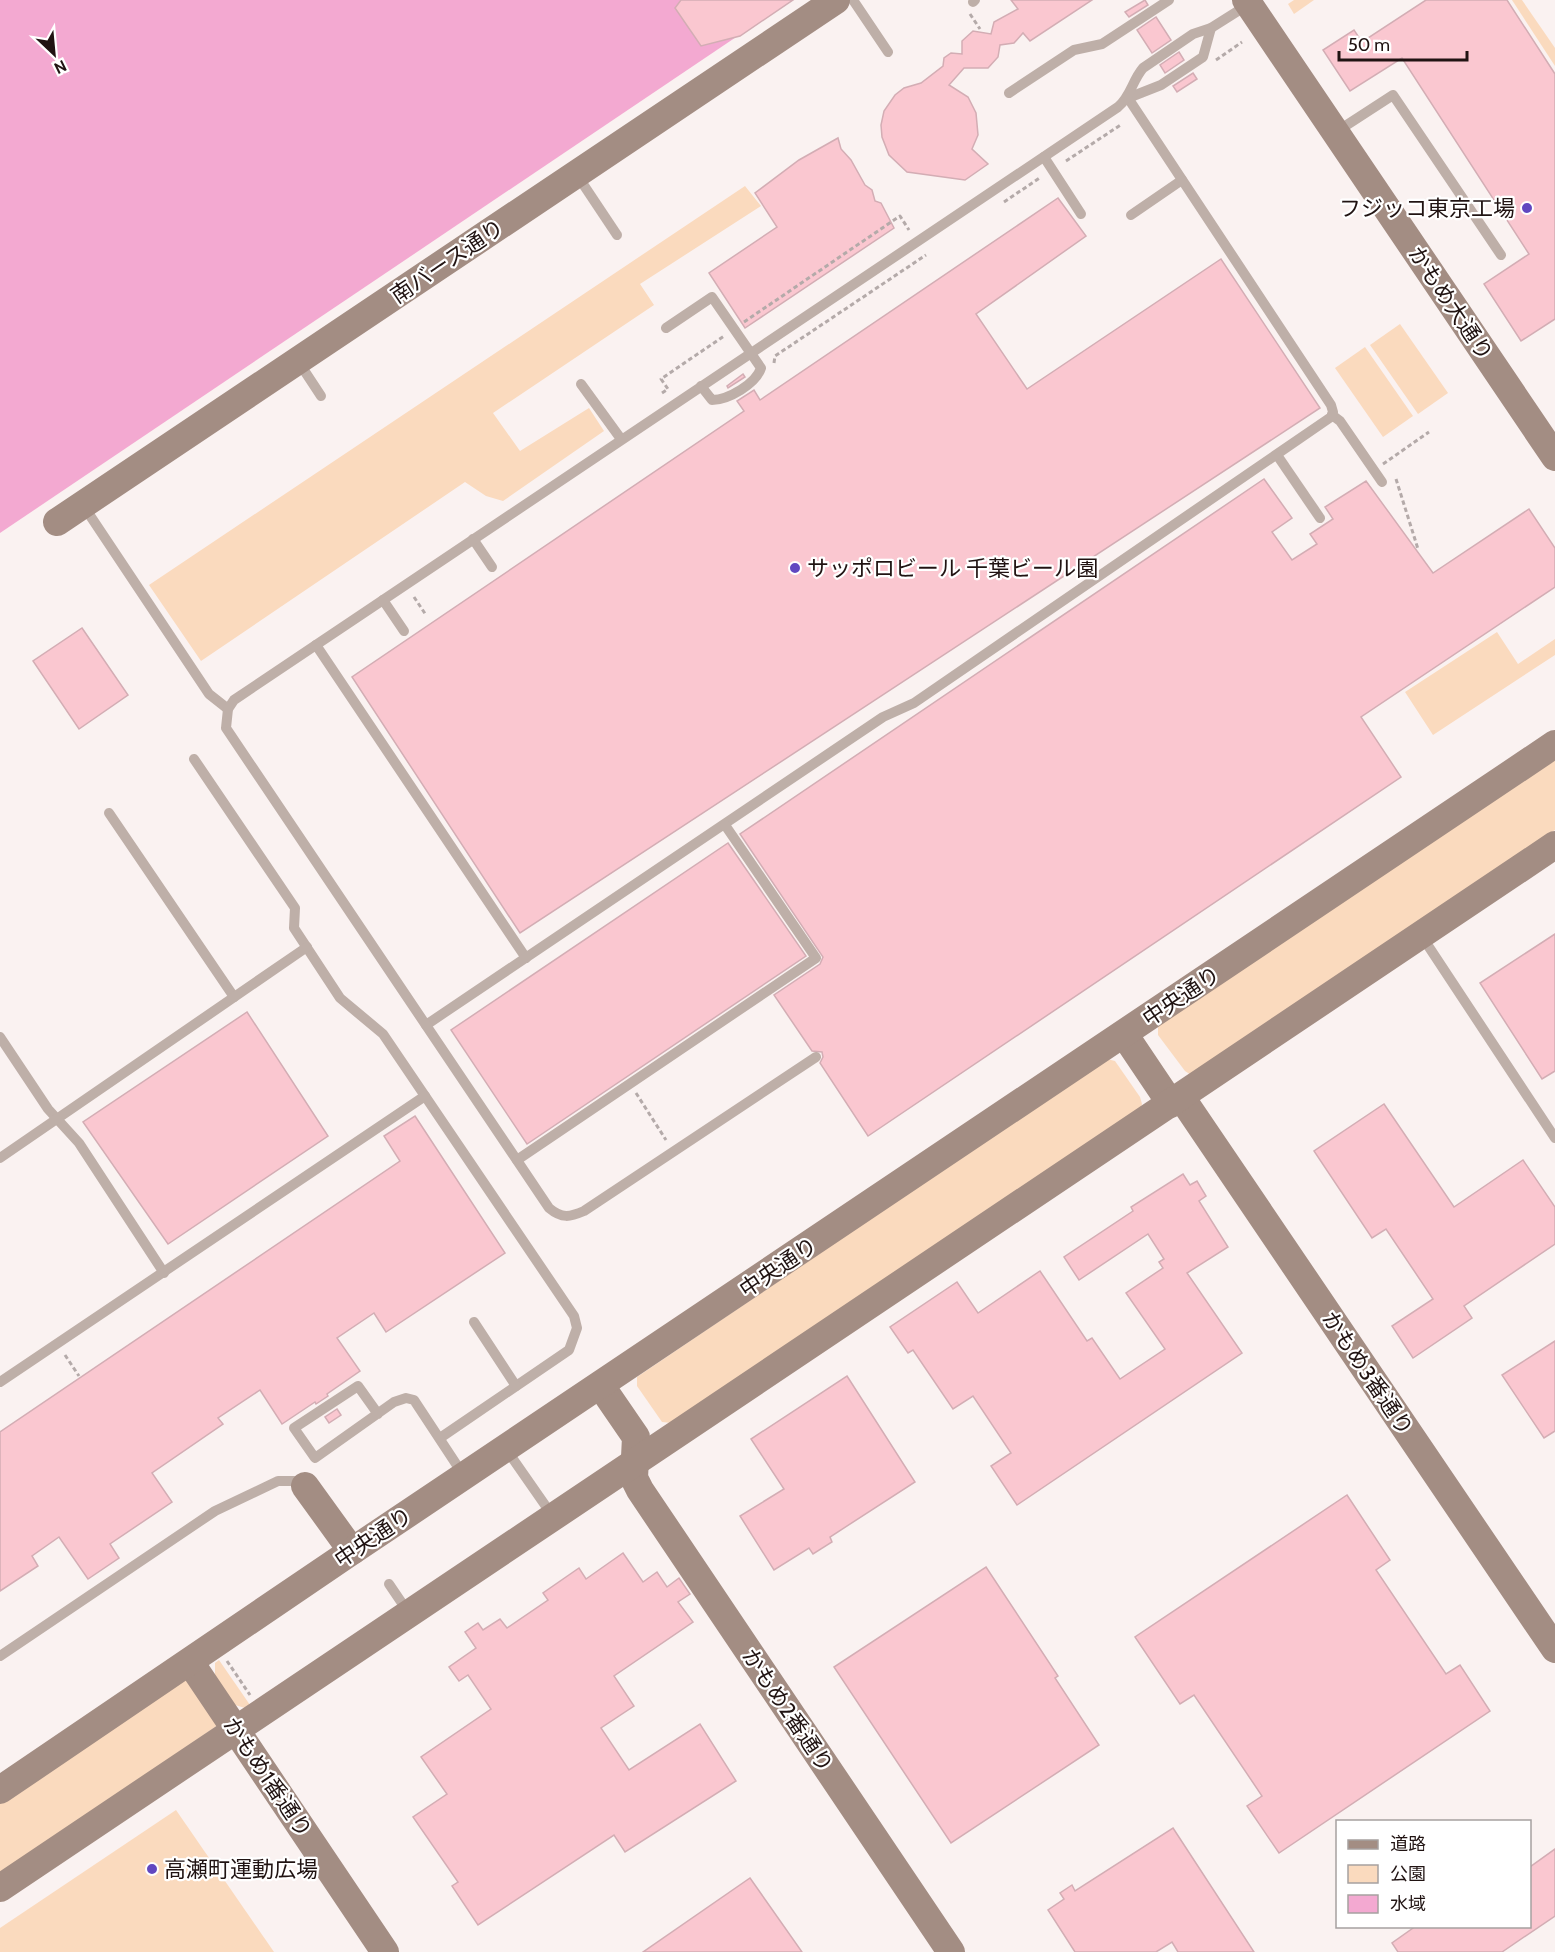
<svg xmlns="http://www.w3.org/2000/svg" width="1555" height="1952" font-family="Cabin,'Noto Sans JP',sans-serif">
	<rect width="100%" height="100%" fill="#faf2f1"/>
	<g fill="#fadabe">
		<polygon points="1294,0 1314,0 1294,14 1288,4"/>
		<polygon points="1512,0 1522,0 1555,48 1555,66"/>
		<polygon points="745,186 761,206 640,284 654,305 493,413 520,451 589,408 604,431 503,501 486,496 465,482 201,661 149,585"/>
		<polygon points="1400,324 1448,393 1418,414 1370,345"/>
		<polygon points="1365,347 1413,416 1383,437 1335,368"/>
		<polygon points="1497,632 1518,664 1555,639 1555,655 1433,735 1405,692"/>
		<polygon points="1555,758 1555,830 1195,1074 1191,1075 1185,1071 1158,1035 1158,1026"/>
		<polygon points="1107,1059 1115,1061 1140,1097 1142,1104 1140,1110 672,1423 662,1422 637,1386 637,1377"/>
		<polygon points="219,1660 250,1705 245,1708 235,1705 215,1676 215,1663"/>
		<polygon points="187,1679 218,1725 0,1877 0,1801"/>
		<polygon points="176,1810 274,1952 0,1952 0,1928"/>
	</g>
	<polygon fill="#f3a9d1" points="0,0 791,0 0,533"/>
	<g fill="#fac7d0" stroke="#d3adb4" stroke-width="1.5">
		<polygon points="681,0 793,0 740,36 701,46 675,8"/>
		<polygon points="1011,0 1092,0 1030,41 1023,33 1014,43 1000,45 998,57 988,68 964,68 949,85 968,97 976,113 978,135 972,149 988,164 965,180 907,172 889,155 882,137 881,125 884,111 895,95 904,88 921,83 943,66 944,58 951,53 962,54 962,41 973,31 991,34 994,22 1018,9"/>
		<polygon points="1145,0 1148,5 1129,17 1125,12"/>
		<polygon points="1426,0 1507,0 1555,74 1555,319 1521,341 1484,284 1529,254 1402,58 1350,91 1323,50 1354,30 1362,42"/>
		<polygon points="1156,17 1171,40 1152,53 1137,30"/>
		<polygon points="1179,52 1184,60 1165,73 1160,65"/>
		<polygon points="1193,73 1197,79 1177,92 1173,86"/>
		<polygon points="838,138 841,149 851,160 865,185 872,190 875,201 881,203 894,228 745,328 709,273 777,227 755,193 799,160"/>
		<polygon points="1058,198 1086,236 976,314 1027,389 1221,259 1320,408 520,933 352,677 744,411 737,401 754,390 760,400"/>
		<polygon points="743,374 745,377 728,388 727,386"/>
		<polygon points="1264,479 1292,518 1272,532 1292,560 1317,544 1310,534 1333,519 1325,507 1366,481 1433,573 1529,509 1555,548 1555,587 1361,717 1401,777 868,1136 820,1063 823,1057 822,1052 812,1051 774,995 820,964 823,957 740,834"/>
		<polygon points="82,628 128,695 79,729 33,661"/>
		<polygon points="728,843 806,956 527,1144 451,1030"/>
		<polygon points="1555,934 1555,1071 1542,1079 1480,983"/>
		<polygon points="247,1012 328,1136 168,1244 83,1122"/>
		<polygon points="1384,1104 1454,1207 1523,1160 1555,1207 1555,1244 1464,1306 1472,1318 1413,1358 1392,1326 1433,1299 1386,1229 1372,1238 1314,1151"/>
		<polygon points="415,1116 505,1253 386,1332 374,1313 337,1338 360,1371 327,1394 328,1396 316,1404 315,1402 282,1424 260,1390 218,1418 223,1424 152,1473 172,1502 110,1544 119,1558 88,1579 59,1537 32,1556 38,1566 0,1591 0,1432 400,1161 384,1136"/>
		<polygon points="1183,1174 1190,1185 1197,1181 1206,1196 1199,1201 1228,1247 1187,1273 1242,1353 1017,1505 991,1466 1011,1453 973,1396 953,1409 913,1350 908,1353 890,1327 957,1282 978,1313 1040,1271 1087,1341 1092,1338 1120,1379 1165,1349 1126,1293 1163,1268 1159,1262 1164,1259 1148,1234 1079,1280 1064,1257 1133,1211 1131,1207"/>
		<polygon points="1555,1341 1555,1431 1544,1438 1502,1375"/>
		<polygon points="847,1376 915,1482 830,1537 832,1542 813,1554 809,1548 774,1570 740,1516 784,1489 751,1439"/>
		<polygon points="337,1409 341,1415 329,1423 325,1417"/>
		<polygon points="1347,1495 1390,1560 1376,1570 1446,1674 1460,1665 1490,1711 1279,1853 1247,1806 1262,1796 1194,1695 1180,1704 1135,1637"/>
		<polygon points="623,1553 643,1582 657,1572 667,1587 679,1578 690,1594 678,1602 693,1622 614,1676 634,1706 601,1728 629,1770 700,1724 736,1781 625,1852 614,1835 478,1925 452,1886 458,1882 413,1817 447,1794 421,1757 491,1709 468,1675 459,1681 449,1667 476,1648 465,1632 478,1623 483,1630 500,1619 507,1628 548,1600 543,1593 579,1568 586,1579"/>
		<polygon points="986,1567 1058,1676 1055,1678 1099,1745 951,1843 834,1667"/>
		<polygon points="1173,1828 1254,1952 1178,1952 1172,1942 1156,1952 1075,1952 1048,1910 1064,1899 1060,1893 1072,1885 1075,1891"/>
		<polygon points="1555,1849 1555,1916 1502,1952 1398,1952 1392,1943 1416,1926 1530,1926 1530,1867"/>
		<polygon points="750,1878 802,1952 643,1952"/>
	</g>
	<g fill="none" stroke-linecap="round" stroke-linejoin="round">
		<g stroke="#b4aaa9" stroke-width="3" stroke-dasharray="4.5 3" stroke-linecap="butt">
			<polyline points="970,14 980,29"/>
			<polyline points="1216,60 1242,42"/>
			<polyline points="1066,161 1122,124"/>
			<polyline points="1004,202 1041,177"/>
			<polyline points="744,322 900,216 909,230"/>
			<polyline points="774,363 775,356 926,255"/>
			<polyline points="662,393 668,389 661,379 724,336"/>
			<polyline points="1383,464 1429,432"/>
			<polyline points="1396,479 1418,549"/>
			<polyline points="414,597 426,615"/>
			<polyline points="636,1093 666,1140"/>
			<polyline points="65,1355 79,1376"/>
			<polyline points="227,1661 250,1695"/>
		</g>
		<g stroke="#beafa8" stroke-width="10">
			<polyline points="853,0 888,52"/>
			<polyline points="973,2 975,0"/>
			<polyline points="1009,93 1074,50 1102,44 1169,0"/>
			<polyline points="1336,132 1393,95 1501,255"/>
			<polyline points="1044,157 1081,214"/>
			<polyline points="577,175 617,235"/>
			<polyline points="1131,215 1182,180"/>
			<path d="M 666,328 L 712,297 L 761,368 C 756,384 728,400 712,400 L 701,386"/>
			<polyline points="298,361 321,396"/>
			<polyline points="581,384 621,439"/>
			<polyline points="1332,415 1340,421 1382,482"/>
			<polyline points="1277,455 1320,518"/>
			<polyline points="83,505 209,694 228,709"/>
			<polyline points="473,539 492,567"/>
			<polyline points="383,600 404,631"/>
			<polyline points="316,645 526,958"/>
			<polyline points="194,759 295,908 294,928 340,998 383,1034 574,1316 577,1328 569,1350 440,1438"/>
			<polyline points="109,813 234,997"/>
			<polyline points="1421,935 1555,1138"/>
			<polyline points="426,1025 883,717 914,703 1331,417 1333,412 1331,405 1128,98 1161,85 1203,57 1211,28"/>
			<polyline points="0,1037 48,1109 79,1143 164,1273"/>
			<path d="M 816,1057 L 584,1211 C 570,1217 562,1219 549,1208 L 226,728 L 228,709 L 234,700 L 1118,107 C 1131,96 1132,81 1143,68 L 1193,34 L 1211,28 L 1249,4"/>
			<polyline points="0,1158 307,947"/>
			<polyline points="517,1160 816,958 725,825"/>
			<polyline points="474,1322 516,1386"/>
			<polyline points="0,1382 425,1096"/>
			<polyline points="378,1414 358,1386 294,1428 315,1458 394,1402 406,1398 414,1400 464,1476"/>
			<polyline points="506,1449 552,1515"/>
			<polyline points="389,1584 408,1612"/>
			<polyline points="0,1656 215,1511 278,1481 294,1481 305,1486"/>
		</g>
		<g stroke="#a38d83" stroke-width="28">
			<polyline points="1246,0 1555,457"/>
			<polyline points="57,522 836,0"/>
			<polyline points="1124,1034 1171,1104"/>
			<polyline points="1181,1097 1555,1649"/>
			<polyline points="601,1386 636,1437 634,1478 640,1490 951,1952"/>
			<polyline points="305,1486 352,1551"/>
			<polyline points="190,1662 385,1952"/>
			<polyline points="0,1790 352,1551 1555,744"/>
			<polyline points="0,1888 1555,845"/>
		</g>
	</g>
	<g fill="#6147c0" stroke="#fff" stroke-width="2">
		<circle cx="1527" cy="208" r="6"/>
		<circle cx="795" cy="568" r="6"/>
		<circle cx="152" cy="1869" r="6"/>
	</g>
	<g text-anchor="middle" stroke-width="4.5" stroke-linejoin="round" paint-order="stroke">
		<g font-size="22" fill="#201312" stroke="#fff" text-anchor="start">
			<text x="1515" y="216" text-anchor="end">フジッコ東京工場</text>
			<text x="807" y="576">サッポロビール 千葉ビール園</text>
			<text x="164" y="1877">高瀬町運動広場</text>
		</g>
		<g font-size="22" fill="#201312" stroke="#fff">
			<text transform="translate(447 261) rotate(-34)" y="8">南バース通り</text>
			<text transform="translate(1451 303) rotate(56)" y="8">かもめ大通り</text>
			<text transform="translate(1181 996) rotate(-34)" y="8">中央通り</text>
			<text transform="translate(778 1267) rotate(-34)" y="8">中央通り</text>
			<text transform="translate(1368 1373) rotate(56)" y="8">かもめ3番通り</text>
			<text transform="translate(373 1537) rotate(-34)" y="8">中央通り</text>
			<text transform="translate(788 1710) rotate(56)" y="8">かもめ2番通り</text>
			<text transform="translate(268 1777) rotate(56)" y="8">かもめ1番通り</text>
		</g>
	</g>
	<rect x="1336" y="1820" width="195" height="108" fill="#ffffff" stroke="#a6a1a0" stroke-width="1.5"/>
	<rect x="1348" y="1840" width="30" height="9" fill="#a38d83" stroke="#a6a1a0" stroke-width="1.5"/>
	<text x="1390" y="1850" font-size="18" fill="#201312">道路</text>
	<rect x="1348" y="1865" width="30" height="18" fill="#fadabe" stroke="#a6a1a0" stroke-width="1.5"/>
	<text x="1390" y="1880" font-size="18" fill="#201312">公園</text>
	<rect x="1348" y="1895" width="30" height="18" fill="#f3a9d1" stroke="#a6a1a0" stroke-width="1.5"/>
	<text x="1390" y="1910" font-size="18" fill="#201312">水域</text>
	<g transform="translate(54 54) rotate(154)" stroke="#ffffff" stroke-width="4.5" paint-order="stroke">
	<path d="M0-4.5L10 22L0 15L-10 22Z" fill="#201312"/>
	<text y="-9" font-size="16" font-weight="bold" text-anchor="middle" fill="#201312">N</text>
	</g>
	<path d="M1339 51v9h128v-9" fill="none" stroke="#201312" stroke-width="3"/>
	<text x="1348" y="51" font-size="18" fill="#201312" stroke="#ffffff" stroke-width="4.5" paint-order="stroke">50 m</text>
</svg>
